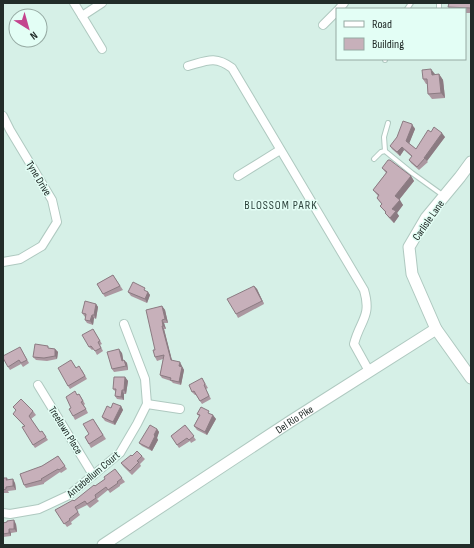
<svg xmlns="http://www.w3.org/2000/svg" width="474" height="548" font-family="'Sofia Sans Condensed',sans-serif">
	<rect width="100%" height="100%" fill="#d6f0e7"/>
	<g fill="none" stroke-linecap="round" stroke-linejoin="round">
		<defs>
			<g id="lane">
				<polyline points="407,9 411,3"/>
				<polyline points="439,9 439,3"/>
				<polyline points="385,59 385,60"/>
				<polyline points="385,151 384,137 388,123"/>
				<polyline points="374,159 381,152 385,151 412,173 444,196"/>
			</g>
			<g id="street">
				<polyline points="74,3 82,16 102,3"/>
				<polyline points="339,9 344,3"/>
				<polyline points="82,16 102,49"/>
				<polyline points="323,25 337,11"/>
				<path d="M 188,66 C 206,61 215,55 232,68 L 364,290 C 372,317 360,320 354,344 L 369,371"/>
				<polyline points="3,116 10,130 52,200 57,222 42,246 20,259 3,262"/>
				<polyline points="238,176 280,150"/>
				<polyline points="38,385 93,475"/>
				<polyline points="147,404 180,409"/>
				<polyline points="3,513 10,514 39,509 69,495 120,453 137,424 147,404 145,379 124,324"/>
			</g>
			<g id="secondary">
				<polyline points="471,162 460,177 426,218 409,247 412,274 436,329 471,378"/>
				<path id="s1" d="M 103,545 L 291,421 L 436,329"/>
			</g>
		</defs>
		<use href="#lane" stroke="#afc9c0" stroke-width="6"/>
		<use href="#street" stroke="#afc9c0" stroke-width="10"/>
		<use href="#secondary" stroke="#afc9c0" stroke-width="13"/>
		<use href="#lane" stroke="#fff" stroke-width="4"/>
		<use href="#street" stroke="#fff" stroke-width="8"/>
		<use href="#secondary" stroke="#fff" stroke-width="11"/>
	</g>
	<g fill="#ab97a0">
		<polygon points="471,3 471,13 465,13 465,9 450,9 448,7"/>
		<polygon points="435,74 435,75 439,74 443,80 445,98 432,99 428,94 427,84 426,84 423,79"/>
		<polygon points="414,127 415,129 409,143 416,149 431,132 445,137 427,161 428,162 419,170 411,163 409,160 412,157 404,150 400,156 392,149 390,146"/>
		<polygon points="382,168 411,176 414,181 399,200 403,205 397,213 399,216 394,223 389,218 385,213 386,213 380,206 382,204 377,198 378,196 373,190 386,173"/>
		<polygon points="113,275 123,290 105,297 97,284"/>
		<polygon points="254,286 257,289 264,304 238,318 236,314"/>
		<polygon points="147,291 150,295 147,303 131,296 128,292"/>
		<polygon points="96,304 98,307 96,319 94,318 93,325 87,323 85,320 85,317 82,313"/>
		<polygon points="162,306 165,310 168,323 164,323 166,329 164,329 172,361 182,366 182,367 184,370 181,385 173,383 171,381 162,378 160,375 163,359 157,361 155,357 155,350"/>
		<polygon points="93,329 102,344 100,345 103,351 97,355 94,349 92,350 89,347"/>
		<polygon points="20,347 29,363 23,367 21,364 10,370 8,367"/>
		<polygon points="50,348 55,349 58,352 57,359 47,361 36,360 33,357"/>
		<polygon points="122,353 123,360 124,360 127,363 128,370 114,372 112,369"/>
		<polygon points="73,363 76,368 82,370 87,379 70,389 68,386"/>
		<polygon points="125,377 128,381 126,394 124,394 124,400 117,399 115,396 115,391 113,389"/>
		<polygon points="202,378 208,388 206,389 211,399 202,404 196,395 195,395 192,392"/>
		<polygon points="77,394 79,394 81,397 85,404 84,405 88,413 75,420 73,416 71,408"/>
		<polygon points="121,406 123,410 115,425 105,421 102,417 111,408"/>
		<polygon points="13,407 33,411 36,415 31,419 40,432 42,431 48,440 35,448 33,445 24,426 13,414 16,411"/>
		<polygon points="197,414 211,414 216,419 207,435 197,430 194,426 199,416"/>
		<polygon points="93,419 106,439 91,448 85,437 89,434"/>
		<polygon points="185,425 196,440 191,443 190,441 179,448 171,436"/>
		<polygon points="157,429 159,432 157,438 158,440 152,451 142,446 139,443"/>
		<polygon points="58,456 67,469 61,473 60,472 44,483 44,484 26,488 24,485 42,466"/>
		<polygon points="132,456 142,456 145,459 140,464 141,466 132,475 123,466 121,463"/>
		<polygon points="115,469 125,482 120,485 120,486 110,493 108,490 97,499 99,501 90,508 87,505 77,510 80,515 71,522 72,524 67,527 55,510 74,501 105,479"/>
		<polygon points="3,478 7,478 8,480 15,483 16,490 8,491 9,493 3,493"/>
		<polygon points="3,523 16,524 17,532 11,533 11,536 3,537"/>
	</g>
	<g fill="#8b7b82">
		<polygon points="431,69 435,74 435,80 432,75"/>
		<polygon points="439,74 443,80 445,98 441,93"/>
		<polygon points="412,124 415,129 409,144 406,141"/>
		<polygon points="442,133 445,137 427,161 424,158"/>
		<polygon points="402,147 404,150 400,156 397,152"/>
		<polygon points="411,176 414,181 398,201 395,196"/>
		<polygon points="400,200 403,205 397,213 399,216 394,223 390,218 392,209"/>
		<polygon points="254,286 257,289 264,304 262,301"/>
		<polygon points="148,292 150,295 147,303 145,299"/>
		<polygon points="96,304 98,307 96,319 94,315"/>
		<polygon points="162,306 165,310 168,323 165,319"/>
		<polygon points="92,315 94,318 93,325 90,321"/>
		<polygon points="162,320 164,323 166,329 163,326"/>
		<polygon points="162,326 164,329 173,364 171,360"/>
		<polygon points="55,349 58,352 57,359 55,356"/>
		<polygon points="119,349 122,353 124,364 122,361"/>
		<polygon points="124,360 127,363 128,370 126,366"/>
		<polygon points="180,362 184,370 181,385 179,382 179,366"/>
		<polygon points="125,377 128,381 126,394 124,390"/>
		<polygon points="122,390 124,394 124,400 121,397"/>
		<polygon points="121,406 123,410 115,425 113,422"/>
		<polygon points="213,415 216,419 207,435 205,432"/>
		<polygon points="157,429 159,432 157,438 158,440 152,451 149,448 154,435"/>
		<polygon points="13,479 15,483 16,490 13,486"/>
		<polygon points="14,520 16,524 17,532 14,529"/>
		<polygon points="9,529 11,533 11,536 9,533"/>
	</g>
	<g fill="#c7b0ba" stroke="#8b7b82">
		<polygon points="449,3 471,3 471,8 448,7"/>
		<polygon points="431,69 432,75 439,74 441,93 428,94 427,79 423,79 422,70"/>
		<polygon points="403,121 412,124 412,126 406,141 416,149 428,130 431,132 434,127 442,133 424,158 425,158 417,167 409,160 412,156 402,147 397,152 390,146 397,137"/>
		<polygon points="388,160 390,160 411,176 395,196 400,200 392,209 396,211 390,218 385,213 386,212 380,206 382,204 377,198 379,195 373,190 387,172 382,168"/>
		<polygon points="113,275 120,286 103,294 97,284"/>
		<polygon points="133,282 145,288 144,290 148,292 145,299 128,292"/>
		<polygon points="254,286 262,301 236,314 227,299"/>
		<polygon points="85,301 96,304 94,315 92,315 90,321 85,320 86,314 82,313"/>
		<polygon points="162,306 165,319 162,320 163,326 162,326 171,360 180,362 179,366 182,367 179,382 170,380 171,378 160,375 164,355 155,357 153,350 155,350 146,310"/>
		<polygon points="93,329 100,341 98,342 101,348 95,351 91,346 89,347 82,335"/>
		<polygon points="35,344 48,346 48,348 55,349 55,356 44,358 33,357"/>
		<polygon points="20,347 27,360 21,363 19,360 8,367 3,358 3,356"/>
		<polygon points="119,349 122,361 124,360 126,366 112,369 107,352"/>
		<polygon points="71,360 76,368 79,366 85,376 68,386 58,368"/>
		<polygon points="114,377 125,377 124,390 122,390 121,397 115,396 116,389 113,389"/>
		<polygon points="202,378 205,384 204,385 209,396 200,401 194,391 192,392 189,385"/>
		<polygon points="75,391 77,395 79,394 83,401 81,402 86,409 73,416 69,409 71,408 66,397"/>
		<polygon points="21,399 33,411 29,416 40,432 42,431 46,437 33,445 22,427 25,426 13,414 16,410 13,407"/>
		<polygon points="113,403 121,406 113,422 102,417 107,406 111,408"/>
		<polygon points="201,407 209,411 208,413 213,415 205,432 194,426 200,415 197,414"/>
		<polygon points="93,419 103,435 89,444 85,437 89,434 83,424"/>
		<polygon points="150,425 157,429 154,435 155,436 149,448 139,443"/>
		<polygon points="185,425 194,436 189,440 187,438 177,445 171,436"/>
		<polygon points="137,451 142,456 137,461 139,462 130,471 121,463 131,455 132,456"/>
		<polygon points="58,456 65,466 59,470 58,469 41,479 42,480 24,485 20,474 42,466"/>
		<polygon points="115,469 122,478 117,482 118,483 108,490 106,487 95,495 96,498 87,504 85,501 75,507 78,512 69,519 70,520 64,524 55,510 73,500 74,501 94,485 95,486 105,479 104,477"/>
		<polygon points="3,478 7,478 6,480 13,479 13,486 6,487 6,489 3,490"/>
		<polygon points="14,520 14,529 9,529 9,533 3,534 3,523 7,522 7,521"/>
	</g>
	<g text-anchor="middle" stroke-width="3" stroke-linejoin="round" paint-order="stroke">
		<g font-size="11" fill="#222c29" stroke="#e3fef5">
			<text transform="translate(39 178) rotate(59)" y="4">Tyne Drive</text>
			<text transform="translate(428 220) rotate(-55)" y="4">Carlisle Lane</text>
			<text dy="4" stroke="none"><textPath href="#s1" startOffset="229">Del Rio Pike</textPath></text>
			<text transform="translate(66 430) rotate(58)" y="4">Treelawn Place</text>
			<text transform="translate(93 474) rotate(-40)" y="4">Antebellum Court</text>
		</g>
		<g font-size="12" letter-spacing="1" fill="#2c423b" stroke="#e3fef5">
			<text x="281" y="209">BLOSSOM PARK</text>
		</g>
	</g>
	<rect width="474" height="548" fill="none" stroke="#222c29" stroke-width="8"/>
	<rect x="336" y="8" width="130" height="52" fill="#e3fef5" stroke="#96aaa3"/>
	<rect x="344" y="21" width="20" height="6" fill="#ffffff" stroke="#96aaa3"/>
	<text x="372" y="28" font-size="12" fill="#222c29">Road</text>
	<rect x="344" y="38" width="20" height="12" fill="#c7b0ba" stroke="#96aaa3"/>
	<text x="372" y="48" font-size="12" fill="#222c29">Building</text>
	<g transform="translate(28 28) rotate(143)"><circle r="19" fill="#e3fef5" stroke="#96aaa3"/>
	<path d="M0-3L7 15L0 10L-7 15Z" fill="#c4448e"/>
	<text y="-6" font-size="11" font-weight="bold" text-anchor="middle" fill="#222c29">N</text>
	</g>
</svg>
